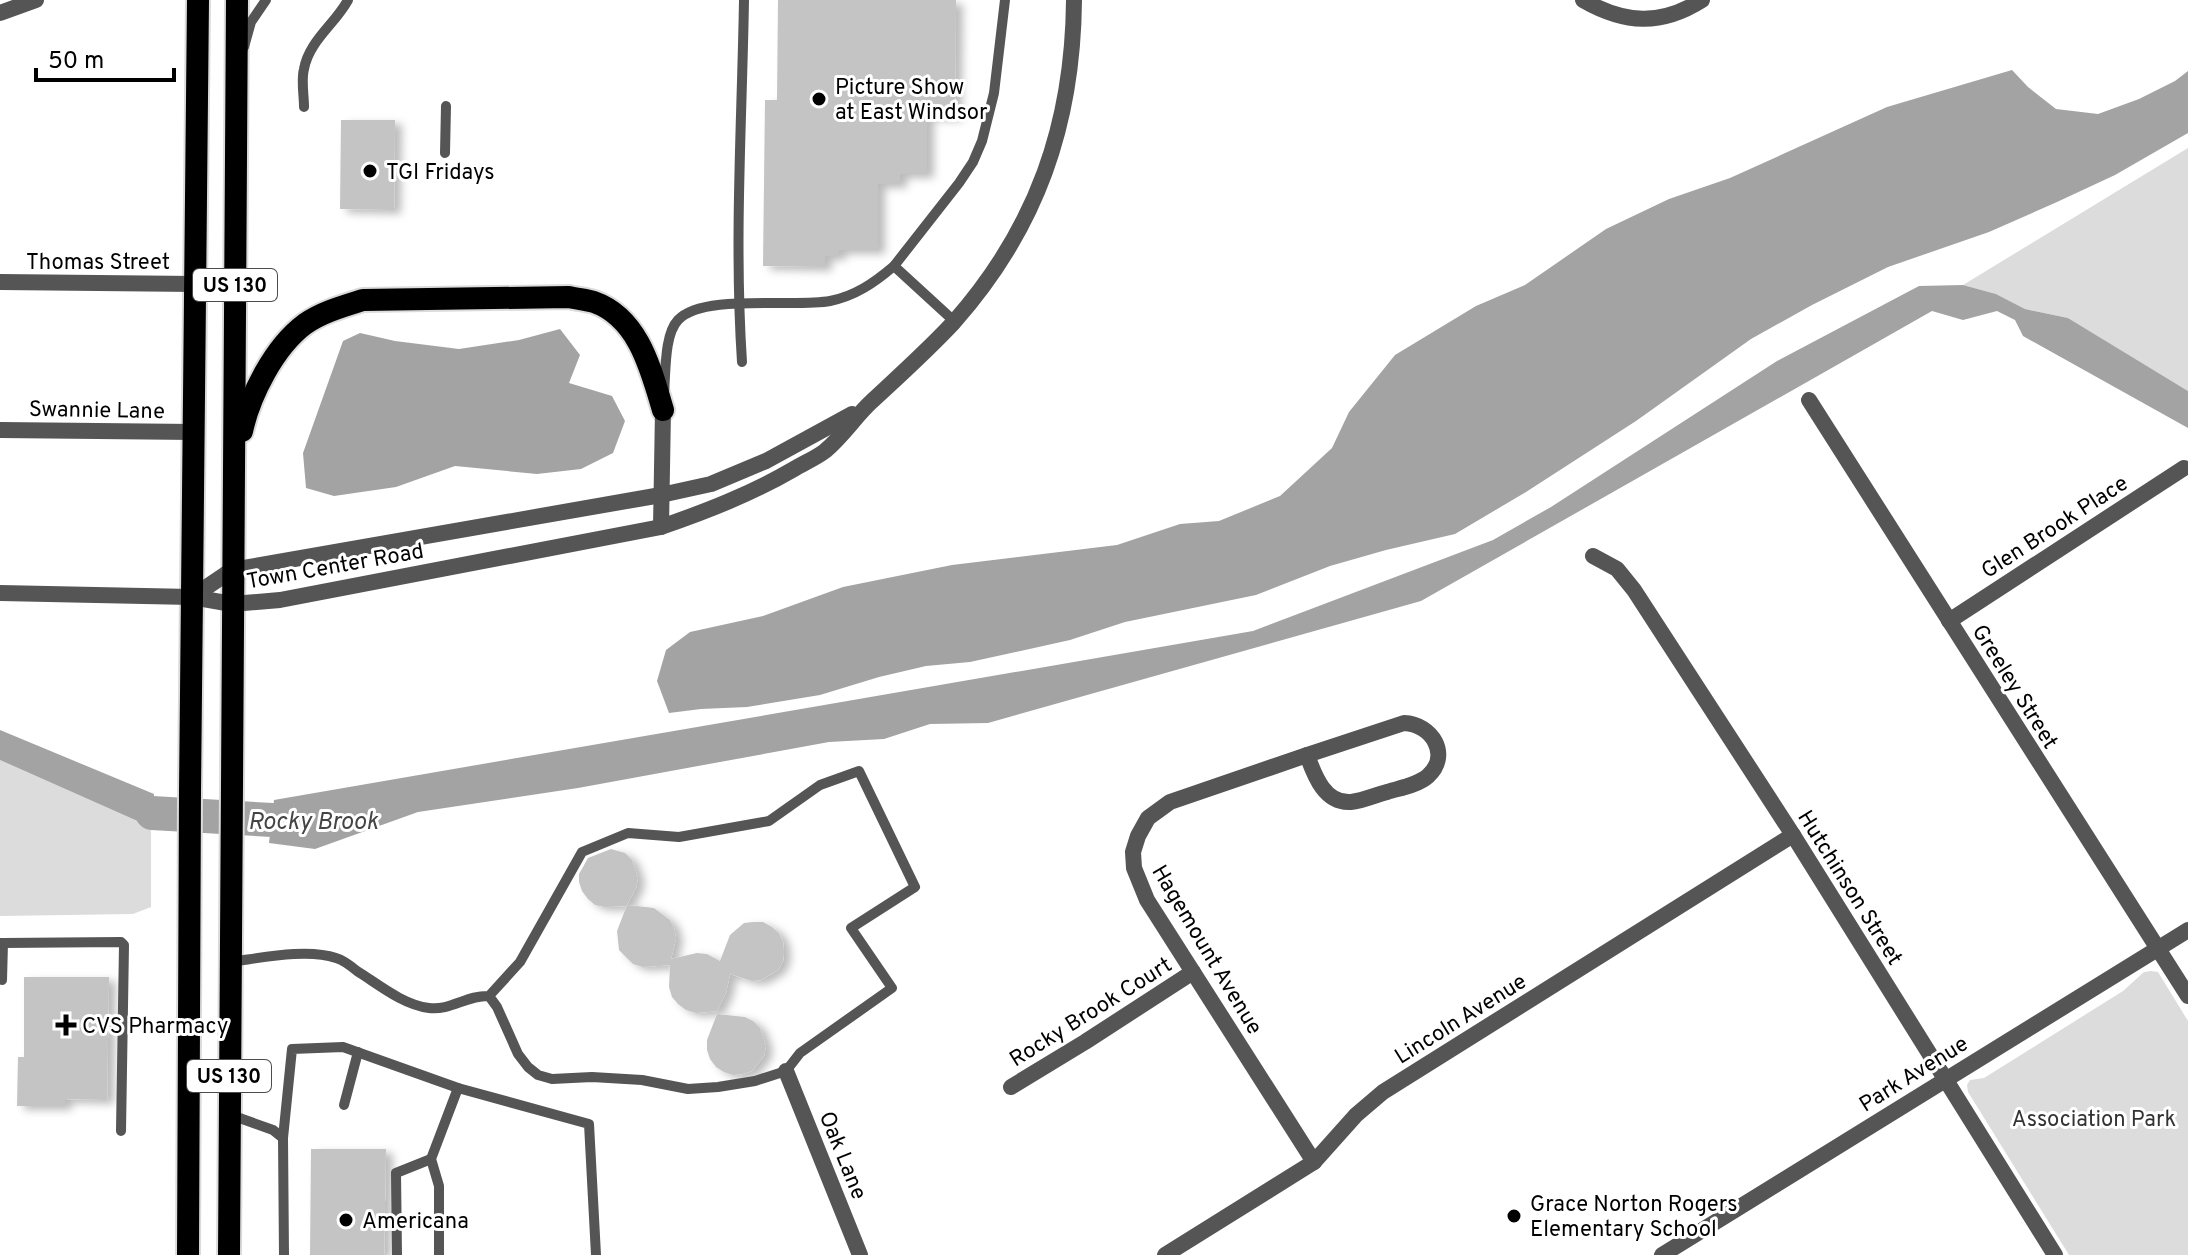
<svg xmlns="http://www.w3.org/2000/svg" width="2188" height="1255" font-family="Overpass,sans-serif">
	<defs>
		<filter id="shadow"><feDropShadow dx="7" dy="4" stdDeviation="4" flood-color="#0004"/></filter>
	</defs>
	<rect width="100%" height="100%" fill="#fff"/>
	<g fill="#dcdcdc">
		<polygon points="2188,148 2188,391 2068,318 2025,309 1996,294 1963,285"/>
		<polygon points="0,760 151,827 151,907 133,914 0,916"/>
		<polygon points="2151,971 2158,972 2188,1021 2188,1255 2069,1255 1968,1092 1967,1085 1970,1080 1984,1078 2123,991 2144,972"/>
	</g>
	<g fill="#a3a3a3">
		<polygon points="2012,70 2028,87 2056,109 2098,114 2139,99 2175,81 2188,71 2188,133 2115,175 2057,202 1989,232 1888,267 1812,305 1751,339 1636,421 1526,492 1455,534 1386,550 1330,566 1256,595 1125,622 1070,640 970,662 926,666 879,677 820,695 747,707 701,709 669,713 657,681 666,650 690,632 763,616 843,587 952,565 1117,545 1180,524 1219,521 1280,496 1332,448 1349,412 1395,355 1476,306 1525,285 1606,229 1669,199 1730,178 1887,107"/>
		<polygon points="1963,285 1996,294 2025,309 2068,318 2188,391 2188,428 2023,336 2015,320 1997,311 1963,320 1932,311 1421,601 988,723 930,724 884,739 829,742 578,788 418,812 315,849 269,843 274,800 1253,631 1493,540 1551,507 1777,361 1919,286"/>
		<polygon points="560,329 580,355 569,383 612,396 625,421 613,453 581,469 537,474 455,466 396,487 334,496 306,488 303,453 343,341 360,333 395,341 459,349 519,340"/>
		<polygon points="0,730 154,794 151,827 0,760"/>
	</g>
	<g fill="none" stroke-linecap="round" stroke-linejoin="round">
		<polyline stroke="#a3a3a3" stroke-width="34" points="152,813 272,820"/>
	</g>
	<g fill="#c4c4c4" filter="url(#shadow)">
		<polygon points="778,0 956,0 955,117 927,116 927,174 900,174 900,184 878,184 878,250 839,250 839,256 825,256 825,267 763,266 765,100 777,100"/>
		<polygon points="341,120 395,120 394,210 340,209"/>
		<polygon points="611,849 625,853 632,860 638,878 636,888 626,906 605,907 595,905 588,899 582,891 579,882 579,874 588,858"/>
		<polygon points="627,905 654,908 670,920 674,928 676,938 671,959 697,953 707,954 720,961 730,935 744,923 753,922 763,922 772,927 779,933 783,942 784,952 783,961 778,970 761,980 752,981 730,974 726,993 717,1011 696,1013 686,1010 678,1004 672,997 669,987 670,965 643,967 633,964 619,950 617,931"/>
		<polygon points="24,977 109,977 107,1100 65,1099 65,1106 17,1106 18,1057 24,1057"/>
		<polygon points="717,1014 745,1017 753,1021 760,1028 766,1046 764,1056 752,1071 743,1074 733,1075 724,1072 716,1067 710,1059 707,1050 707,1040"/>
		<polygon points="311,1149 386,1149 384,1255 310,1255"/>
	</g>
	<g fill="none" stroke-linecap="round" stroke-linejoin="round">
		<defs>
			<g id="trunk">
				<path d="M 242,431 C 250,395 274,347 305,324 C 322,312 344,306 363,300 L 569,297 C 578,299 587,300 594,302 C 639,318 651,370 663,410"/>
				<polyline points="188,1255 190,792 198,0"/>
				<polyline points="229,1255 237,0"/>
			</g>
		</defs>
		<use href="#trunk" stroke="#dbdbdb" stroke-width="26"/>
		<g stroke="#555" stroke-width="10">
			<polyline points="244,47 251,22 266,0"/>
			<path d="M 304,107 C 304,95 301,80 304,69 C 309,41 335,24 348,0"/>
			<polyline points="445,153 446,106"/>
			<polyline points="894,266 959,183 973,162 982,141 994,93 1005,0"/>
			<path d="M 742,362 C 734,241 742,121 744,0"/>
			<path d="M 664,392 C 666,372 664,335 678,320 C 703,293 794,308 830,301 C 855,296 874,283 894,266 L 954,321"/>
			<polyline points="0,943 3,943 2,980"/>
			<polyline points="3,943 121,942 124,945 121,1131"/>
			<path d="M 230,962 C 261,958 307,948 336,958 C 343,960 351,966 357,971 C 378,984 403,1005 429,1008 C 450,1011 467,995 489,996 L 497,1007 L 518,1054 L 528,1067 L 538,1075 L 552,1079 L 592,1077 L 642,1080 L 688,1089 L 718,1087 L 755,1081 L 786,1071 L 800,1053 L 892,988 L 851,928 L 915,887 L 859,771 L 820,785 L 769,821 L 679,837 L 628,833 L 582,852 L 520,962 L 489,996"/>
			<polyline points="344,1105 358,1052"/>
			<polyline points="231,1115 273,1130 283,1138 292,1049 343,1047 458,1088 589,1124 596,1255"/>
			<polyline points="283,1138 284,1255"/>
			<polyline points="397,1255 396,1173 431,1159"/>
			<polyline points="439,1255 439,1186 431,1159 458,1088"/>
		</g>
		<g stroke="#555" stroke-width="16">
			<path d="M 1583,0 C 1625,24 1661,26 1702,0"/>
			<polyline points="0,13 36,0"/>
			<polyline points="0,282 195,284"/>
			<polyline points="1809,400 2188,996"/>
			<polyline points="0,430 194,432"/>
			<polyline points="1593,556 1617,569 1634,590 1793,835 2055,1255"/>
			<polyline points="0,593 192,597"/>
			<polyline points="1949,621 2184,468"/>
			<path d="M 1404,723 C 1432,724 1451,755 1428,776 C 1418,785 1400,788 1387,792 C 1376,795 1362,801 1351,802 C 1324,804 1314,774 1307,755 Z"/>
			<polyline points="1307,755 1170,802 1148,818 1138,836 1133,852 1134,868 1147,900 1314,1162"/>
			<polyline points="786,1071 860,1255"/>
			<polyline points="1011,1087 1085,1042 1193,972"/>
			<polyline points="1165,1255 1314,1162 1356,1115 1383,1092 1793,835"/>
			<polyline points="1662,1255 2188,930"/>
		</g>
		<g stroke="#555" stroke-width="16">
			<polyline points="661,527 663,410"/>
			<path d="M 192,597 L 232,604 L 280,600 L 661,527 C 707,511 751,494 794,469 C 804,463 816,458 825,451 C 842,437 855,417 871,402 C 899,376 928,350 954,322 C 1037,228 1073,124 1074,0"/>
			<polyline points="192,597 232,570 661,495 711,484 766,461 852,414"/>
		</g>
		<use href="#trunk" stroke="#000" stroke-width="22"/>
	</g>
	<g fill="#000" stroke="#fff" stroke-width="3">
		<circle cx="819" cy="99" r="8"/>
		<circle cx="370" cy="171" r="8"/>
		<path d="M62 1013h8v8h8v8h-8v8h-8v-8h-8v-8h8z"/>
		<circle cx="1514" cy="1216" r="8"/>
		<circle cx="346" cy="1220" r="8"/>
	</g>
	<g text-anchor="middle" stroke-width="6" stroke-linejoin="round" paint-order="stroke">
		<g fill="#fff" stroke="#4c4c4c" stroke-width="2">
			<rect x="193" y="269" width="84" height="32" rx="6"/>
			<rect x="187" y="1060" width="84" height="32" rx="6"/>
		</g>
		<g font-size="20" font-weight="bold" fill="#000">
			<text x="235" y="292">US 130</text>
			<text x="229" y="1083">US 130</text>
		</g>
		<g font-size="22" fill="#000" stroke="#fff" text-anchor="start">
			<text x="835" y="94">Picture Show<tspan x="835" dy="25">at East Windsor</tspan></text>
			<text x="386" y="179">TGI Fridays</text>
			<text x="82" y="1033">CVS Pharmacy</text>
			<text x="1530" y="1211">Grace Norton Rogers<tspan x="1530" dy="25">Elementary School</tspan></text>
			<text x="362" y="1228">Americana</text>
		</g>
		<g font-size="22" fill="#000" stroke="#fff">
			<text x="98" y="269">Thomas Street</text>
			<text transform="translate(97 409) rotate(1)" y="8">Swannie Lane</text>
			<text transform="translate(2054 526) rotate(-33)" y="8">Glen Brook Place</text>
			<text transform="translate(335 565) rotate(-10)" y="8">Town Center Road</text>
			<text transform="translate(2016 686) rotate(58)" y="8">Greeley Street</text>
			<text transform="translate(1851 887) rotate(58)" y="8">Hutchinson Street</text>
			<text transform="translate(1208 949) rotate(59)" y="8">Hagemount Avenue</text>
			<text transform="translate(1090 1011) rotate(-32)" y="8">Rocky Brook Court</text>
			<text transform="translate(1460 1018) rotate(-32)" y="8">Lincoln Avenue</text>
			<text transform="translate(1913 1073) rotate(-32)" y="8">Park Avenue</text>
			<text transform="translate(844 1155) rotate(68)" y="8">Oak Lane</text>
		</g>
		<g font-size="22" fill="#333" stroke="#fff">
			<text x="2094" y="1126">Association Park</text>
		</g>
		<g font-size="24" font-style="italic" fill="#444" stroke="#fff">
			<text x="313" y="829">Rocky Brook</text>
		</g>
	</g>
	<path d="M36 68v12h138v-12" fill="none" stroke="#000000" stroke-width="4"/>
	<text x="48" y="68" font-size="24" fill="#000000" stroke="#ffffff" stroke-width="6" paint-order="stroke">50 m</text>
</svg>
